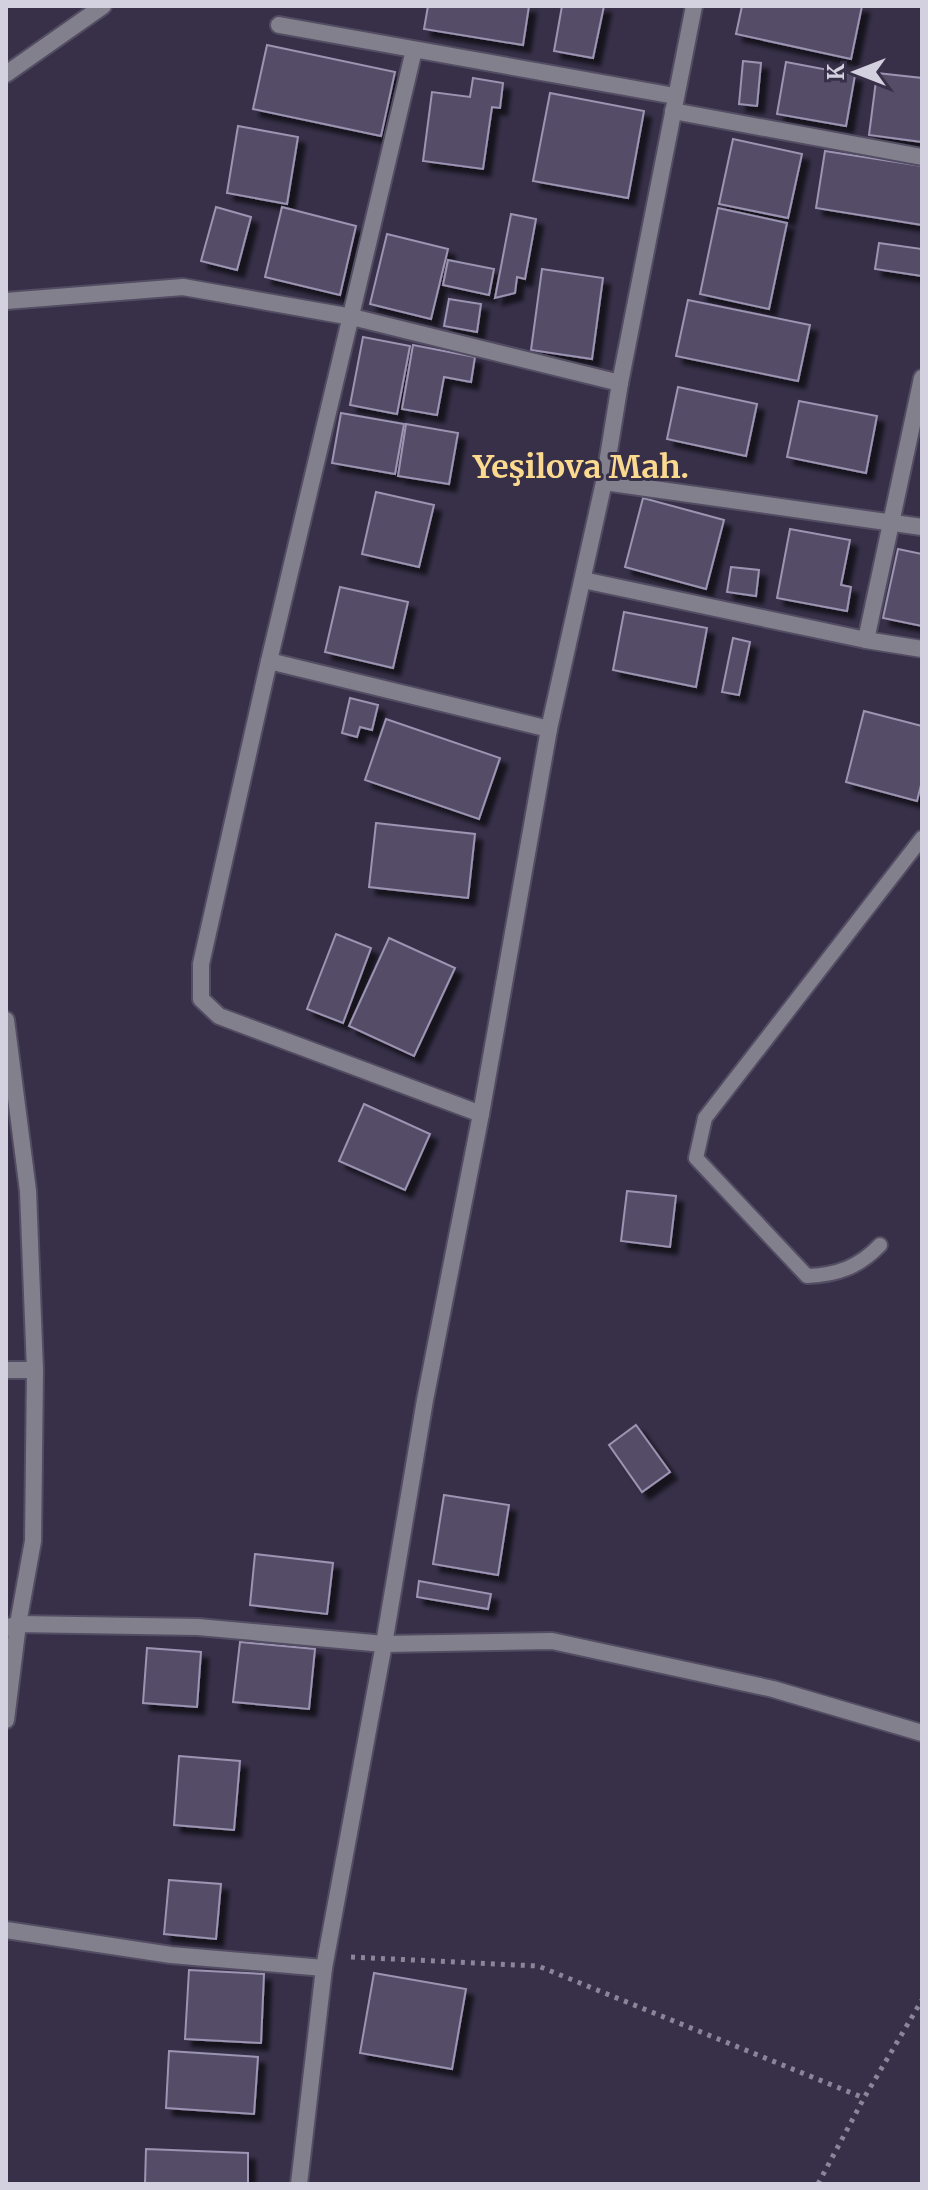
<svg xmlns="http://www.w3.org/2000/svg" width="928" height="2190" font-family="Merriweather,serif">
	<defs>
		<filter id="shadow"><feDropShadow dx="7" dy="7" stdDeviation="2" flood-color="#0009"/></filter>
	</defs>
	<rect width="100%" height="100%" fill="#373048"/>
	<g fill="#554e68" stroke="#9c94b2" stroke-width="2" filter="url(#shadow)">
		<polygon points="428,6 529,6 523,45 424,29"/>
		<polygon points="562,6 604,6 593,58 554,51"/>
		<polygon points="742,6 862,6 851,59 736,34"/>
		<polygon points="267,45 395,72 381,136 253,109"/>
		<polygon points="743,61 761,63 757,106 739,104"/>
		<polygon points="786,62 855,75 846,126 777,114"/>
		<polygon points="877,73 922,78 922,142 869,135"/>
		<polygon points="473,78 503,83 500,108 492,107 483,169 423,161 432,92 470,97"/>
		<polygon points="550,93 644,111 628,198 533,181"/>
		<polygon points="238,126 298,137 287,204 227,193"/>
		<polygon points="733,139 802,154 788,218 719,204"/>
		<polygon points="825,151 922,166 922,225 816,208"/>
		<polygon points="216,207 251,217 237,270 201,261"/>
		<polygon points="282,207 356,226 340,295 265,277"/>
		<polygon points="718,208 787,223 769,309 700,294"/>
		<polygon points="511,214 536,219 525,279 517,277 515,293 495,298"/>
		<polygon points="387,234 448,249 431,319 370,304"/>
		<polygon points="879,243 922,249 922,276 875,269"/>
		<polygon points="448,260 494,269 489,295 443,285"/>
		<polygon points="542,269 603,278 592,359 531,350"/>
		<polygon points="449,299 481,304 477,332 444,326"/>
		<polygon points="688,300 810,325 798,381 676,356"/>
		<polygon points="363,337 410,346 397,414 350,405"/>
		<polygon points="413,345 475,357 471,382 444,377 437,415 402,409"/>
		<polygon points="678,387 757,404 746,456 667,439"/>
		<polygon points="799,401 877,416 866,473 787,457"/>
		<polygon points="341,413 404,424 395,474 332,463"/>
		<polygon points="406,424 458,433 449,484 398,476"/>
		<polygon points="376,492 434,505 419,567 362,554"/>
		<polygon points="643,498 724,520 706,589 625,567"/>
		<polygon points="790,529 850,540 841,585 851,587 847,611 777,598"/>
		<polygon points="898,549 922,554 922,626 883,618"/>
		<polygon points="731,567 759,570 756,596 727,592"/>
		<polygon points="340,587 408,602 393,668 325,652"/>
		<polygon points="624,612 707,628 696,687 613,670"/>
		<polygon points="733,638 750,642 739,695 722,692"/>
		<polygon points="350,698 378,705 372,730 360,727 357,737 342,733"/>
		<polygon points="864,711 922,726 922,781 917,801 846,782"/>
		<polygon points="386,719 500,758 479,819 365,780"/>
		<polygon points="376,823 475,834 468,898 369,887"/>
		<polygon points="336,934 371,948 343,1023 307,1009"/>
		<polygon points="389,938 455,968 414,1056 349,1026"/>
		<polygon points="364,1104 430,1134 405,1190 339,1161"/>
		<polygon points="627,1191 676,1196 670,1247 621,1241"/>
		<polygon points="636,1425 670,1472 642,1492 609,1445"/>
		<polygon points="444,1495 509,1505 498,1575 433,1564"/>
		<polygon points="255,1554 333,1563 327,1614 250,1605"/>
		<polygon points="419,1581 491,1594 488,1609 417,1597"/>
		<polygon points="240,1642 315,1649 309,1709 233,1702"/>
		<polygon points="147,1648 201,1652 197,1707 143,1703"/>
		<polygon points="179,1756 240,1761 234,1830 174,1825"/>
		<polygon points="169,1880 221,1884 216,1939 164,1934"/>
		<polygon points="189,1970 264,1974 261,2043 185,2039"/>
		<polygon points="374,1973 466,1989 452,2069 360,2053"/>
		<polygon points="169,2051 258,2057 254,2114 166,2108"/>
		<polygon points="146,2149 248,2153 248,2184 145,2184"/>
	</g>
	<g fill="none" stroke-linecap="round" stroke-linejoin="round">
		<defs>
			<path id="service" d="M 880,1245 C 859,1267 837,1275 807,1276 L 696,1158 L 705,1118 L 922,838"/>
			<g id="minor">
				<polyline points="279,25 675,96"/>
				<polyline points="414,50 269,661 549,729"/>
				<polyline points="6,74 103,6"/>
				<polyline points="673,111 922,157"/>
				<polyline points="6,301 183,287 352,317 620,383"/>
				<polyline points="604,482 922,527"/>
				<polyline points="583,580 866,640 922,649"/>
				<polyline points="866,640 922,378"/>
				<polyline points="269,661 201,964 201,999 219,1016 481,1114"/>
				<polyline points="6,1020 28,1191 35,1370 33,1541 18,1624 6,1720"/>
				<polyline points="6,1370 35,1370"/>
				<polyline points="6,1628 18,1624 198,1627 384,1644 552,1641 773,1689 922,1733"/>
				<polyline points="6,1930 171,1955 324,1968"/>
			</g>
			<polyline id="tertiary" points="299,2184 324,1968 384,1644 425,1400 481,1114 549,729 604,482 620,383 694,6"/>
		</defs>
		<use href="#service" stroke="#534d63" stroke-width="18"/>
		<use href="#minor" stroke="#534d63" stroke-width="20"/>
		<use href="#tertiary" stroke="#534d63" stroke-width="20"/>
		<g stroke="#8a8598" stroke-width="5" stroke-dasharray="4 6" stroke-linecap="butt">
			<polyline points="351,1957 538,1966 864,2098"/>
			<polyline points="818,2184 864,2098 922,2000"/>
		</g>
		<use href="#service" stroke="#83808d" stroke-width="14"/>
		<use href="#minor" stroke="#83808d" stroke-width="16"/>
		<use href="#tertiary" stroke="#83808d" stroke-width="16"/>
	</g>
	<g text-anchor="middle" stroke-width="6" stroke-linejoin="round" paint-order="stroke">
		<g font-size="32" font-weight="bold" fill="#fbda8f" stroke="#373048">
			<text x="581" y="478">Yeşilova Mah.</text>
		</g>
	</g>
	<rect width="928" height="2190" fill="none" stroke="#d3d0df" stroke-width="16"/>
	<g transform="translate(856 72) rotate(270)" stroke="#373048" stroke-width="6" paint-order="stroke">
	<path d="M0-6L14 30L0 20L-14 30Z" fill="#d3d0df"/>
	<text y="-12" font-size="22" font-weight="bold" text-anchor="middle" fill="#d3d0df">K</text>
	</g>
</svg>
